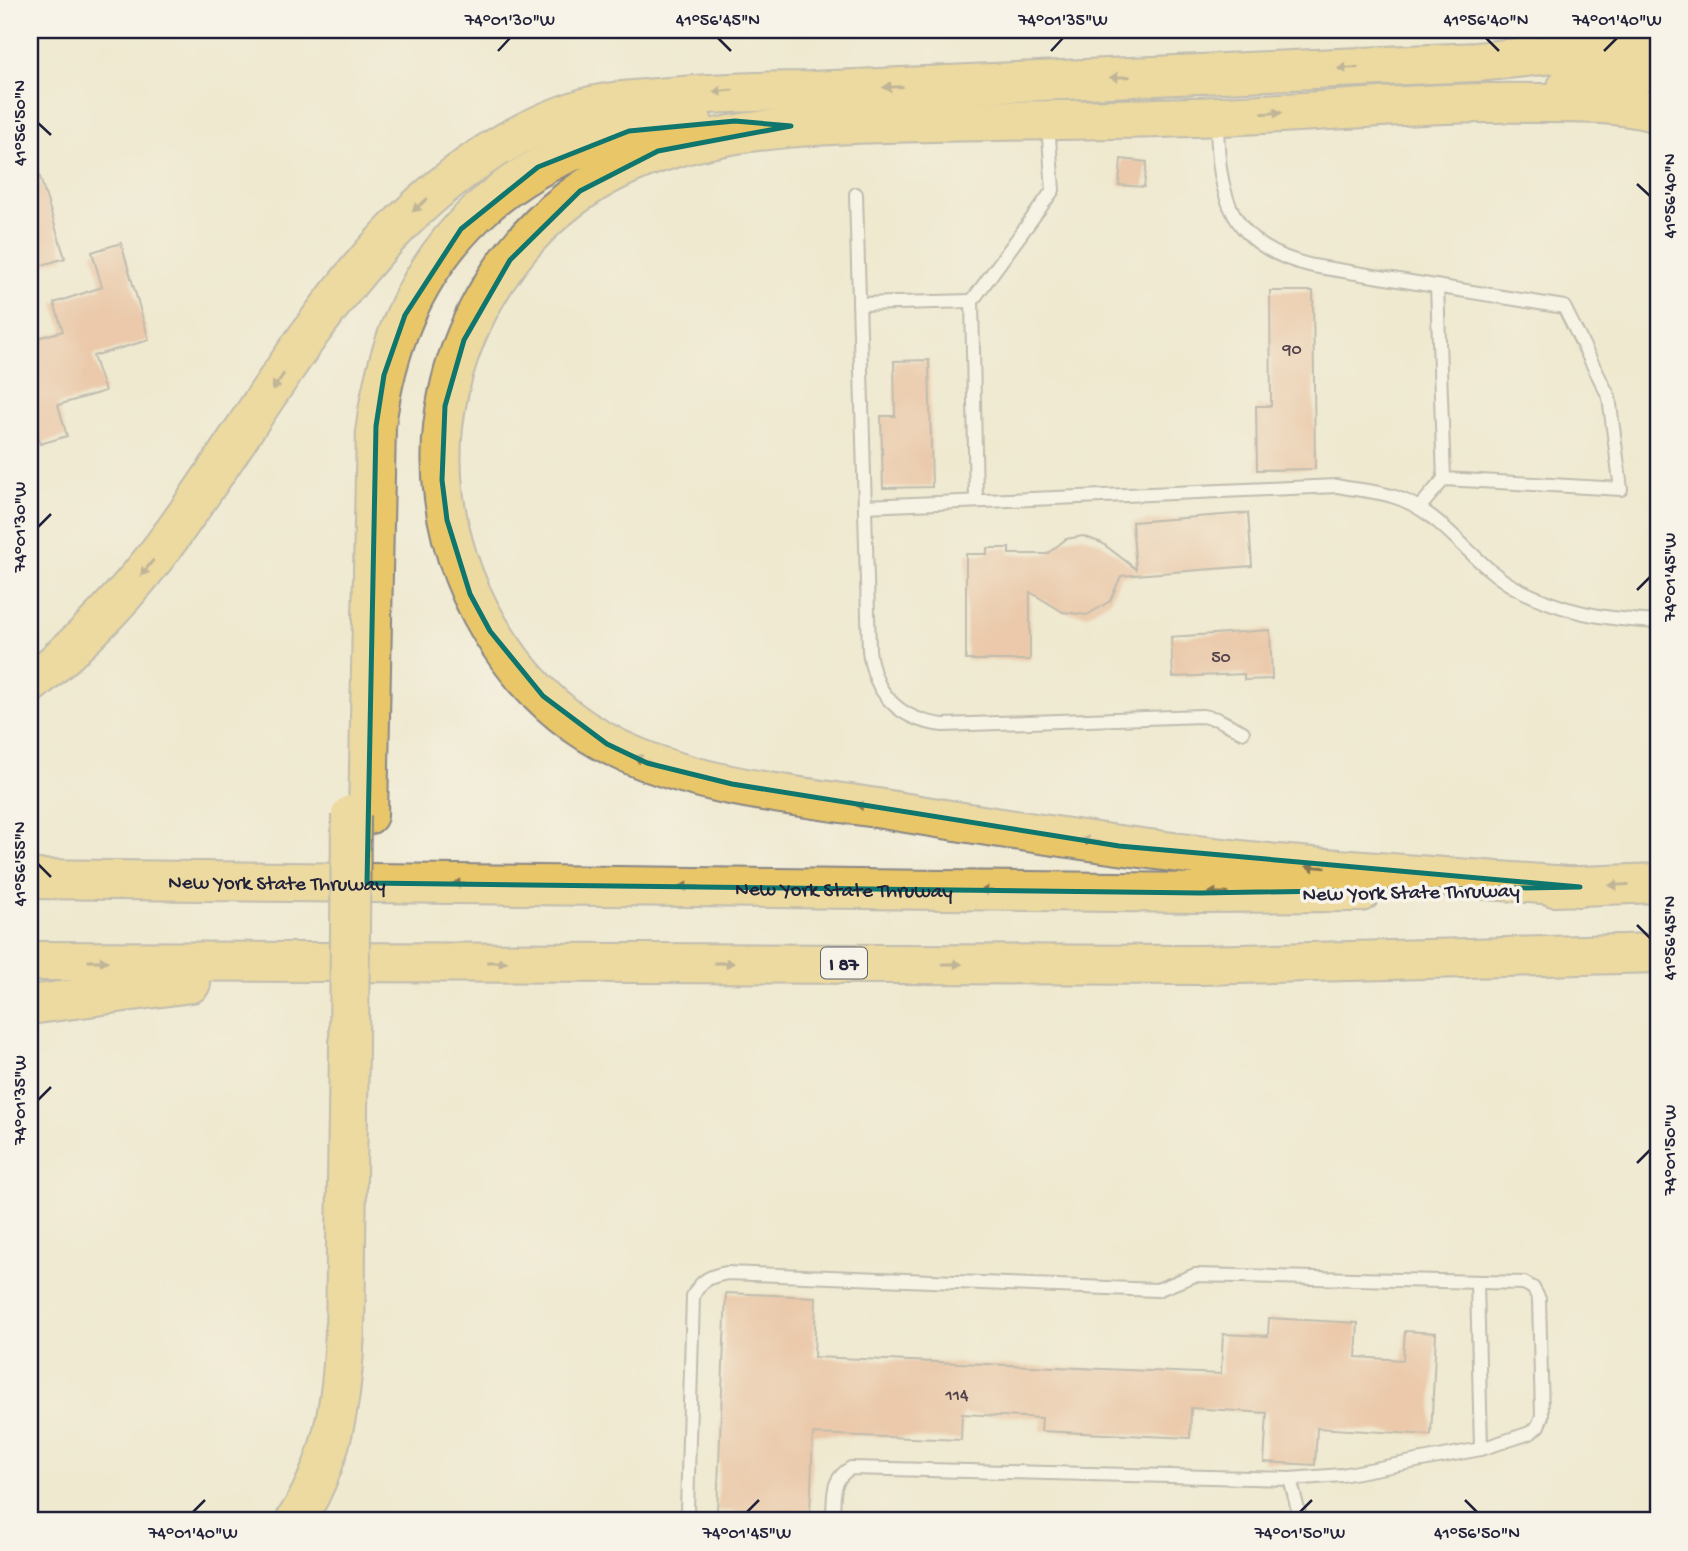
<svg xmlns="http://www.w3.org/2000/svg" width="1688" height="1551" font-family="'Gochi Hand',sans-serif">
	<rect width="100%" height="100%" fill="#f7f3e8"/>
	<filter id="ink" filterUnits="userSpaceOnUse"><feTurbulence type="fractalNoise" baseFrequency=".0143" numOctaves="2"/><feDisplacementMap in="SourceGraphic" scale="14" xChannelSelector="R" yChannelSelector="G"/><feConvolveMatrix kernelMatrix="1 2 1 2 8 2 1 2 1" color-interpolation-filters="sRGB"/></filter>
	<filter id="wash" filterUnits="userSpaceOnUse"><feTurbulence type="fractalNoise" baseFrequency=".00686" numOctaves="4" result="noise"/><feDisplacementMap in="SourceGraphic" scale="28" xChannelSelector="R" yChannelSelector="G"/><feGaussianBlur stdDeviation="1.57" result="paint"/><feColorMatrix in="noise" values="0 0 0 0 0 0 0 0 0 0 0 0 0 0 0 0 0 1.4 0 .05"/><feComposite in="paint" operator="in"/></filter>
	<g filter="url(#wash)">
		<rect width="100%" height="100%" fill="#efe9d0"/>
		<g id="blocks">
			<g fill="#e6a27d">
				<polygon points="34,158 65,258 30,269 30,159"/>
				<polygon points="1121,159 1147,162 1144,187 1119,185"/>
				<polygon points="121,243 149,340 93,356 105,391 58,405 67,436 40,444 30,409 30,340 63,331 54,303 102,287 92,252"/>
				<polygon points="1270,291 1313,291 1315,469 1257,470 1256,406 1271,406"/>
				<polygon points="929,360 932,487 883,488 881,416 895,416 894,361"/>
				<polygon points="1248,513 1252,566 1121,576 1110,601 1087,615 1063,612 1030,592 1030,660 966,660 966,554 987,554 987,548 1009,548 1009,554 1047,554 1066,539 1083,536 1102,543 1136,569 1132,522"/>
				<polygon points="1270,630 1272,679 1244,680 1244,674 1173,677 1171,637"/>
				<polygon points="726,1293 816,1297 814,1357 1221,1374 1223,1334 1268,1336 1269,1318 1358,1323 1356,1357 1403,1360 1405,1331 1436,1333 1431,1435 1317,1428 1315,1465 1264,1462 1267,1413 1191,1408 1190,1438 1041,1431 1042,1418 962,1414 961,1440 813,1434 810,1515 717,1511"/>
			</g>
		</g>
	</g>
	<g filter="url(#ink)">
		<use href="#blocks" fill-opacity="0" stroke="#888686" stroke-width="2"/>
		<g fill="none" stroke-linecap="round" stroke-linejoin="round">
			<defs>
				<g id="service">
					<path d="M 1217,120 C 1218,198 1230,247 1313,266 L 1564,307 L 1609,397 L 1621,489 L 1444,479 L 1437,286"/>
					<path d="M 856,194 L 869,650 C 874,694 899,720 943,725 L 1202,716 L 1217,719 L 1243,732"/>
					<polyline points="859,304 972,301"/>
					<polyline points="976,501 972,301 1053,190 1048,125"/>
					<path d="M 865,506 L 1337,486 C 1356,490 1377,491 1395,497 C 1443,512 1471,563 1514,587 C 1563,613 1604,619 1658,622"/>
					<polyline points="1419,508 1444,479"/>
					<polyline points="1477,1282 1481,1449"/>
					<polyline points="1290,1479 1301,1521"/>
					<path d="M 693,1521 L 687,1511 L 693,1296 C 701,1280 710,1276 727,1273 L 1157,1290 L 1195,1275 L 1524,1283 L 1533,1288 L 1539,1299 L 1542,1416 L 1538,1426 L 1530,1433 L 1481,1449 L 1342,1475 L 1290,1479 L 851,1468 C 828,1481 836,1499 832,1521"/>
				</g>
				<g id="motorway">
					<polyline points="1567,87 1658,69"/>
					<path d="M 30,684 C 84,641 130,592 171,536 C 287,378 383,170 584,108 C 608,101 633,100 657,98 C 709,93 758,91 810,91 L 1477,62 L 1582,51 L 1658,34"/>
					<path d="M 368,815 L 376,426 C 398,248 516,138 693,123"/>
					<path id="s1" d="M 30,879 L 1200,893 L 1361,892"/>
					<polyline points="1554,887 1658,883"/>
					<path d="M 1580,887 C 1479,879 1378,873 1278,864 C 1146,851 1014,831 883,809 C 794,795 698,788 616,748 C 521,702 458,601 444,498 C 435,429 450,360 484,299 C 583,125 754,126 931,122 C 1027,120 1123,120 1220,116 C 1325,112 1430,101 1536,103 C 1577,103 1618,102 1658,113"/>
					<polyline points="30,961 1199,965 1658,953"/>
					<polyline points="30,1005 191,983"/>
					<path d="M 295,1521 C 350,1438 345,1339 346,1244 C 347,1178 348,1112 349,1047"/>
				</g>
			</defs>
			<use href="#service" stroke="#888686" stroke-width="16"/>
			<use href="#motorway" stroke="#888686" stroke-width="42"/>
			<use href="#service" stroke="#fff" stroke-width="12"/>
			<use href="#motorway" stroke="#e9c769" stroke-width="38"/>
			<defs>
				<polyline id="motorway-bridge" points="349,1047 351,815"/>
			</defs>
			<use href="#motorway-bridge" stroke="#888686" stroke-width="42" stroke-linecap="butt"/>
			<use href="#motorway-bridge" stroke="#e9c769" stroke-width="38"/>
		</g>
		<defs><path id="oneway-solid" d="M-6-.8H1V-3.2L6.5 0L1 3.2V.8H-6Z" transform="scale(1.75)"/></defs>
		<g fill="#867452">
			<use href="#oneway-solid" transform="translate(1348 68) rotate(178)"/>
			<use href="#oneway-solid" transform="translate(1120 77) rotate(178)"/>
			<use href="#oneway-solid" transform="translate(893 87) rotate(178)"/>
			<use href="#oneway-solid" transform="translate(723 91) rotate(175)"/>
			<use href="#oneway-solid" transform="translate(1272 113) rotate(-3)"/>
			<use href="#oneway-solid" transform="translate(420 205) rotate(138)"/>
			<use href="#oneway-solid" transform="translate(278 382) rotate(125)"/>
			<use href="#oneway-solid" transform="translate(147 568) rotate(128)"/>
			<use href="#oneway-solid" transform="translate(643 760) rotate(-158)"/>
			<use href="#oneway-solid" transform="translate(865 806) rotate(-171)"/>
			<use href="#oneway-solid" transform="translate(1090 841) rotate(-172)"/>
			<use href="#oneway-solid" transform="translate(1316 867) rotate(-176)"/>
			<use href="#oneway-solid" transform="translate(462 884) rotate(-179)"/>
			<use href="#oneway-solid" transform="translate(1619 885) rotate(177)"/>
			<use href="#oneway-solid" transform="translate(689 887) rotate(-179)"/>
			<use href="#oneway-solid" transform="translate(990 891) rotate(-179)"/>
			<use href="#oneway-solid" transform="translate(1218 893) rotate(180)"/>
			<use href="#oneway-solid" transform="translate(98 961)"/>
			<use href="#oneway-solid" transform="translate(497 962)"/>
			<use href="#oneway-solid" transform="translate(724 963)"/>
			<use href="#oneway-solid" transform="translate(952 964)"/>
		</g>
	</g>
	<path d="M0 0H1688V1551H0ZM 735,121 L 791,126 L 658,151 L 580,191 L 510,260 L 464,340 L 445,406 L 442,480 L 447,520 L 470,594 L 490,631 L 543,696 L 607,744 L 647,763 L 732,784 L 1119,846 L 1580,887 L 1200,893 L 367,883 L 376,426 L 384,375 L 405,315 L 461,229 L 538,167 L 629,131 Z" fill="#efe9d0" fill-opacity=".55" fill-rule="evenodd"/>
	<path fill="none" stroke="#0f766e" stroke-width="5" stroke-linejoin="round" d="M 735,121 L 791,126 L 658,151 L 580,191 L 510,260 L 464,340 L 445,406 L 442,480 L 447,520 L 470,594 L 490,631 L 543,696 L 607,744 L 647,763 L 732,784 L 1119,846 L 1580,887 L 1200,893 L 367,883 L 376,426 L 384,375 L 405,315 L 461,229 L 538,167 L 629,131 Z"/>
	<path fill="none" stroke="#22223b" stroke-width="2.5" d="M 718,38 L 731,51M 1486,38 L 1499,51M 498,51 L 510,38M 1051,51 L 1063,38M 1604,51 L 1617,38M 38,123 L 51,135M 1637,184 L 1650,196M 38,527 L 51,514M 1637,590 L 1650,577M 38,864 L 51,877M 1637,925 L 1650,938M 38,1100 L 51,1087M 1637,1163 L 1650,1150M 1465,1500 L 1477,1512M 193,1512 L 205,1500M 747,1512 L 759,1500M 1300,1512 L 1312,1500"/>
	<g text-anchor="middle" stroke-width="7" stroke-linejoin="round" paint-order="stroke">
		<g font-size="18" fill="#53424c">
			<text x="1292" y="354">90</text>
			<text x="1221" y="662">50</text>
			<text x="957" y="1400">114</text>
		</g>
		<rect fill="#f7f3e8" stroke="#62616f" stroke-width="2" x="821" y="947.5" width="46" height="31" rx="5"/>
		<g font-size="19" font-weight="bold" fill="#22223b">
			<text x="844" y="970">I 87</text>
		</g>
		<g font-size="21" fill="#22223b" stroke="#f7f3e8">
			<text dy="7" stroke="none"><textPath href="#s1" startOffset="247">New York State Thruway</textPath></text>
			<text dy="7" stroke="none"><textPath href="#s1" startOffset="814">New York State Thruway</textPath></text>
			<text transform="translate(1411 891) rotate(-1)" y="7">New York State Thruway</text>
		</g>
	</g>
	<rect width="1688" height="1551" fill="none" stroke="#f7f3e8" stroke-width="77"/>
	<rect x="38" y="38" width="1612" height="1474" fill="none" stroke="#22223b" stroke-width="2.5"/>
	<g font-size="18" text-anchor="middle" fill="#22223b">
		<text x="510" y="25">74°01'30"W</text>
		<text x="718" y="25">41°56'45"N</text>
		<text x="1063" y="25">74°01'35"W</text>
		<text x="1486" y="25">41°56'40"N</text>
		<text x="1617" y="25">74°01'40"W</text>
		<text transform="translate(19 123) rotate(-90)" y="6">41°56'50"N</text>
		<text transform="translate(1669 196) rotate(-90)" y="6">41°56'40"N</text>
		<text transform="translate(19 527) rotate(-90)" y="6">74°01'30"W</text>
		<text transform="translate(1669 577) rotate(-90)" y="6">74°01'45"W</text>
		<text transform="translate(19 864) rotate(-90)" y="6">41°56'55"N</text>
		<text transform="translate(1669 938) rotate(-90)" y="6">41°56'45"N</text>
		<text transform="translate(19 1100) rotate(-90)" y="6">74°01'35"W</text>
		<text transform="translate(1669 1150) rotate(-90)" y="6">74°01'50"W</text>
		<text x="193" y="1538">74°01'40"W</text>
		<text x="747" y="1538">74°01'45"W</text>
		<text x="1300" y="1538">74°01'50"W</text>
		<text x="1477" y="1538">41°56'50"N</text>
	</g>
</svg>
